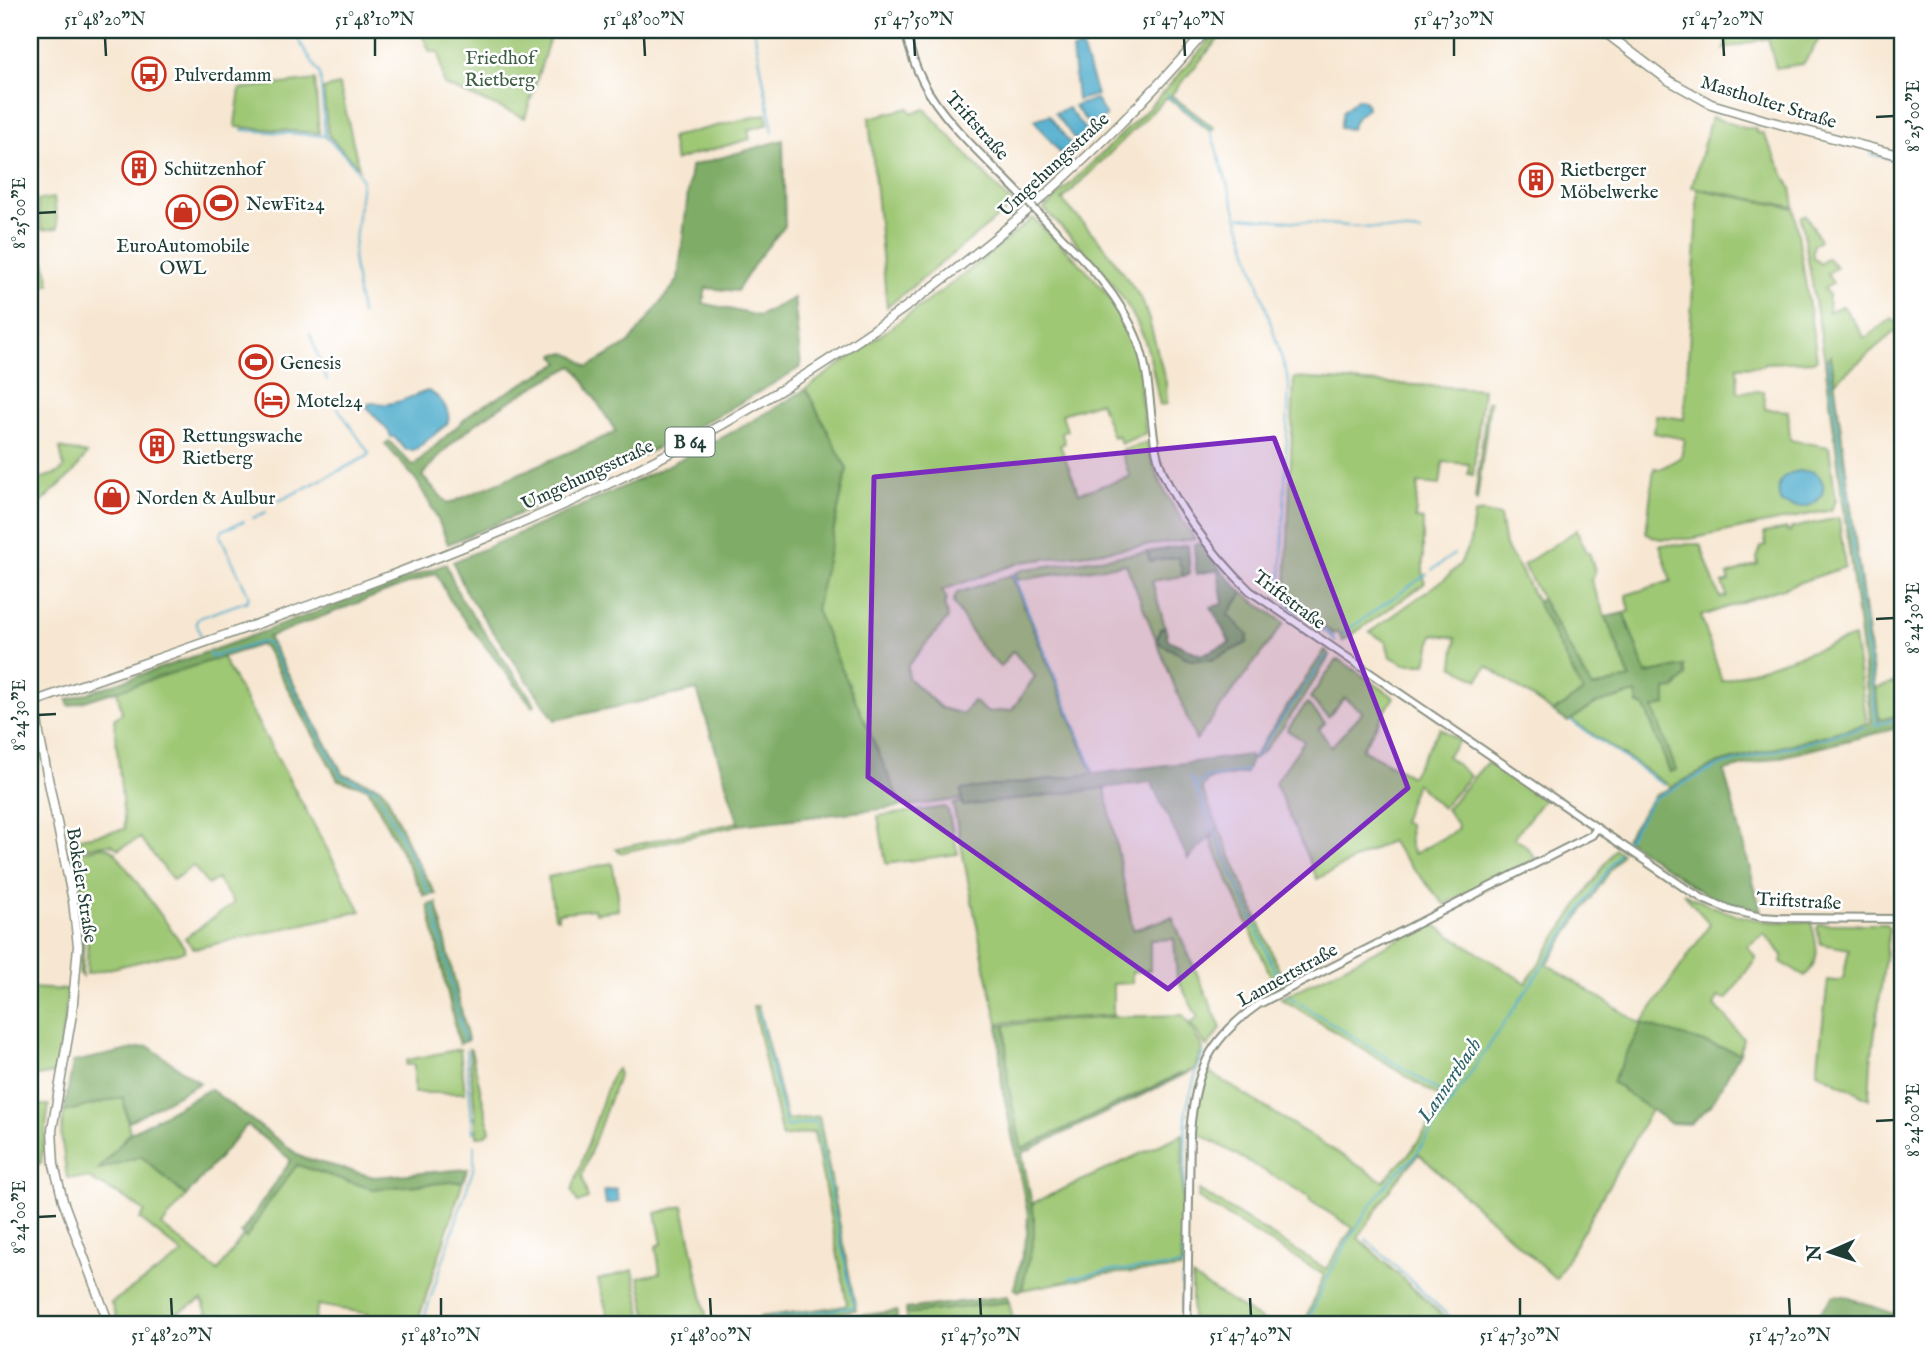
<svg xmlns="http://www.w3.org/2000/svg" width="1932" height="1354" font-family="'IM FELL English',serif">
	<rect width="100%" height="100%" fill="#fff"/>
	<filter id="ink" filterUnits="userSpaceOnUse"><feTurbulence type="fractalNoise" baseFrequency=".0143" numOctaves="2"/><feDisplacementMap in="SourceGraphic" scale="14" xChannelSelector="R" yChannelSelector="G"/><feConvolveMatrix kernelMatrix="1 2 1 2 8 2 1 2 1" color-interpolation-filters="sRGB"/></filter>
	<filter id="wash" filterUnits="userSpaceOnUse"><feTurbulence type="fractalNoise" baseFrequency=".00686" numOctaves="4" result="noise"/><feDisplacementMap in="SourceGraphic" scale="28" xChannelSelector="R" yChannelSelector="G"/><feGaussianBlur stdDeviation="1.57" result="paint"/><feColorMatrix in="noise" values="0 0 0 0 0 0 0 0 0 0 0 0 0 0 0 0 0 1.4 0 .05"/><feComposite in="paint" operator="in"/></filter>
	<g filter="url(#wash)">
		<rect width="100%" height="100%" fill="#f7e7d2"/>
		<g fill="#9fc874" stroke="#5f8254" stroke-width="2">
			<polygon points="420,30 531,30 550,37 525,118 444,85 439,52 430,52"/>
			<path d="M 1219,30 L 1226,30 L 1171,95 L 1214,128 L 1210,131 L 1167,97 L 1062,200 L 1104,246 L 1142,300 L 1149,320 L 1166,383 L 1167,404 L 1160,405 C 1155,382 1152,358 1143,336 C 1122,285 1081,248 1044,209 L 1150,107 Z"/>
			<polygon points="1730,30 1825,30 1803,64 1776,68 1768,38 1724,49"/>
			<polygon points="315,80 319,133 237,127 235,124 240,89"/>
			<polygon points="339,85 341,91 359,168 328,135 323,89"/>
			<polygon points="909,108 912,114 925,109 1013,205 887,307 869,118"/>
			<polygon points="766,114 768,124 748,130 750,139 689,156 675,161 671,137"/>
			<polygon points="1711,117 1744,128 1756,128 1756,133 1763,133 1791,188 1794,207 1692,187"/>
			<polygon points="1697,189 1794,208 1817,359 1815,361 1764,363 1762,366 1737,367 1738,392 1764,391 1765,409 1788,411 1790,440 1829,447 1836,500 1831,510 1690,539 1662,539 1652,537 1646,532 1654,468 1660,469 1681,457 1685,439 1654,433 1656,415 1684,419 1697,228"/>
			<polygon points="54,198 58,228 42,230 37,200"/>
			<polygon points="34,210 50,284 30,290 30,213"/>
			<polygon points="1806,215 1820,240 1813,245 1813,257 1820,264 1827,258 1837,267 1827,274 1833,283 1824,289 1829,295 1828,312 1843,306 1865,338 1892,318 1900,327 1835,382 1831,356 1825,361 1801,217 1802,216"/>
			<path d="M 1033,218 C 1061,246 1094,273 1115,306 C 1130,331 1139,359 1145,388 L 1140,389 L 1146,433 L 1121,444 L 1118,435 L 1113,437 L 1100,402 L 1062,414 L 1067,431 L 1061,432 L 1065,443 L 1060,445 L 1079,493 L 1130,477 L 1121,451 L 1147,442 C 1156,482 1172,506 1195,539 L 1022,562 L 942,590 L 947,599 L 944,604 L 948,618 L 908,665 L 908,678 L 941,708 L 963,714 L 973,701 L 987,712 L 1012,710 L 1035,676 L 1013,651 L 1000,667 L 980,646 L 953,602 L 957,593 L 1011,575 L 1093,774 L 962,790 L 962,799 L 900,807 L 898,798 L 816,610 L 847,469 L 806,389 L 962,276 Z"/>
			<polygon points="1294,378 1483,389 1473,475 1468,474 1469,464 1443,462 1440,485 1418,483 1415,519 1423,520 1423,572 1425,582 1423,585 1343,641 1338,632 1334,634 1292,605 1286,589"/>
			<polygon points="1487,401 1490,401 1477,501 1475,499"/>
			<polygon points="60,448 87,454 73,473 30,512 30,482 58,473 64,468"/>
			<polygon points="1481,512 1500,516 1505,546 1519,567 1583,692 1553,712 1487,666 1478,680 1453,666 1456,638 1433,634 1426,664 1404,664 1390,656 1386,642 1370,632 1446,578 1460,564 1470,542 1474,515"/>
			<polygon points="1839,518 1845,567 1701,616 1722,681 1854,637 1867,724 1719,763 1671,787 1571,720 1595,704 1636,693 1645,707 1670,772 1675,769 1653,708 1684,666 1646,674 1624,613 1630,611 1626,595 1671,581 1660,545 1700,544 1720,598 1727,596 1722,583 1729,581 1727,575 1758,564 1757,558 1761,547 1766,545 1764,533 1787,529 1787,532 1791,531 1791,528"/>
			<polygon points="1577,530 1586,552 1589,552 1595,572 1591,581 1630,678 1592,688 1523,565"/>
			<polygon points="1147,552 1150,561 1179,557 1183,576 1152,581 1165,627 1160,629 1157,641 1191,660 1248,635 1227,615 1243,593 1284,623 1196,740 1126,564 1018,580 1015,573 1026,569"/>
			<path d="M 1325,650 L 1330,655 C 1317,676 1271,753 1251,760 Z"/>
			<polygon points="222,657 361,911 197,948 193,948 185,938 234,903 217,879 208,885 193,866 173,880 140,838 119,849 111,844 73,849 70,840 125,829 114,719 122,713 117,690"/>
			<polygon points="1340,660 1394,697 1362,749 1411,776 1440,728 1459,741 1447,756 1470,776 1442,808 1416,783 1402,822 1409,824 1410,846 1414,854 1457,830 1458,826 1446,809 1488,761 1544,799 1514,838 1525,845 1536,859 1444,904 1390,841 1317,879 1275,783 1304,741 1287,730 1307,703 1325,723 1319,729 1331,747 1363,712 1345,698 1328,717 1310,698 1336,661"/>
			<polygon points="1902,680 1902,715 1879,721 1876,688"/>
			<polygon points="1105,788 1133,930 1172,917 1221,1028 1207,1047 1190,1023 1198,1018 1177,978 1174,939 1150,940 1150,970 1132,972 1132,983 1113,984 1113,1015 998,1023 986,972 953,804 962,802 963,806"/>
			<polygon points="945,807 948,811 958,854 886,864 878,816"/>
			<polygon points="738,822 739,825 620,853 616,849"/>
			<polygon points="1219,828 1285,984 1276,988 1210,839"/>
			<polygon points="101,847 109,848 115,852 184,947 185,951 87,974 88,919 75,853"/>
			<path d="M 1615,849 L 1622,853 L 1547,964 L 1641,1024 L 1710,924 L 1683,893 C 1712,907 1745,921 1778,922 C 1789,922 1800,922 1811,921 C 1816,944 1823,958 1805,976 L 1781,962 L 1783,955 L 1764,934 L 1747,946 L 1756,958 L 1726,1000 L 1718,997 L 1714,1006 L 1726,1017 L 1743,1039 L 1740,1053 L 1642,1025 L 1612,1082 L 1651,1110 L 1556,1279 L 1419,1154 L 1395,1182 L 1358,1238 L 1452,1324 L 1304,1324 L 1324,1275 L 1198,1198 L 1199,1190 L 1326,1269 L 1353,1228 L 1309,1200 L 1310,1197 L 1195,1131 L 1196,1106 L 1207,1071 L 1383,1181 L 1410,1153 L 1446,1101 L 1281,998 L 1431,923 L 1526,983 Z"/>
			<polygon points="71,853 84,925 82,977 79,973 81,926 68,857"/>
			<polygon points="612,863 618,894 618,910 595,913 594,909 558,913 558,918 555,917 548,877"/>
			<polygon points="1819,924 1886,924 1889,928 1871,1062 1869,1099 1817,1072 1828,980 1835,981 1843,979 1849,949 1821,944 1817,928"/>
			<polygon points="30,988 67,990 66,1013 55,1073 30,1077"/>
			<polygon points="753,1006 758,1006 787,1120 819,1116 856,1310 760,1323 760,1317 845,1306 847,1303 814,1132 782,1137"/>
			<polygon points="1183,1015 1203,1048 1194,1070 1178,1075 1021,1149 1008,1084 1005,1025 1113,1017"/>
			<polygon points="460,1049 465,1093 414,1093 414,1065 406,1065 407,1060"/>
			<path d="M 469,1049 L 471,1050 L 490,1131 C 486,1136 483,1136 477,1136 Z"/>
			<polygon points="617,1069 619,1074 582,1175 588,1199 578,1203 572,1190 605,1094 611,1077"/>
			<polygon points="123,1097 130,1133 99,1169 141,1156 186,1196 162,1226 218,1271 243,1236 246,1237 269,1202 297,1165 372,1189 463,1181 417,1324 368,1324 369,1314 318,1305 314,1324 211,1324 202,1300 178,1312 171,1324 119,1324 111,1303 183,1254 140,1219 145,1212 127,1199 88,1178 67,1178 61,1135 64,1112"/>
			<polygon points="30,1105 49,1105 41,1163 30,1164"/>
			<polygon points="1183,1134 1181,1269 1105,1274 1022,1290 1034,1236 1033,1203"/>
			<polygon points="683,1206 708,1324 649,1324 639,1277 660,1273 656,1246 662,1244 656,1213"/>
			<polygon points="633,1270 644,1324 608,1324 607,1321 609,1320 598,1280"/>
			<polygon points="1192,1277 1268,1324 1192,1324"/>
			<polygon points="1009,1302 1014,1324 906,1324 906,1314"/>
		</g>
		<g fill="#7fac66" stroke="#4f744d" stroke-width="2" fill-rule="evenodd">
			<path d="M 783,140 L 785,226 L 759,257 L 737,291 L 706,288 L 703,303 L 758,316 L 794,298 L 801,367 C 727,412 649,454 570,491 C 530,510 489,527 448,544 L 436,515 L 417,481 L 385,444 L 389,441 L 413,466 L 475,410 L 560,363 L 554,355 C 568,349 578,358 588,367 L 629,343 L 678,280 L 691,166 ZM 573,366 L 579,373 L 616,432 L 448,504 L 422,476 C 460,426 517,395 573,366 Z"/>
			<polygon points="1831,355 1879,720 1902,715 1902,727 1724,771 1761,911 1706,895 1625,839 1654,796 1719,763 1871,723 1825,361"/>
			<path d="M 806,389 L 847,469 L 816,610 L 898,798 L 900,807 L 739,825 L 697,690 L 555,720 L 467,594 L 453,562 C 573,510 695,459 806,389 Z"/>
			<polygon points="1200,543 1221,570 1243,593 1228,615 1248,635 1247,643 1212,660 1191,660 1157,642 1160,629 1165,627 1168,640 1201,655 1230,643 1211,607 1223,604 1218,570 1196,574 1194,544"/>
			<polygon points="1188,545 1190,574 1183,576 1178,557 1150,561 1147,552"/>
			<polygon points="446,564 460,597 535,704 533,707 452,604 436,573 268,637 343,774 379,787 386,793 411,851 436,894 424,896 368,788 338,780 265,647 260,645 69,706 67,700 227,645"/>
			<polygon points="1541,599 1592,688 1630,678 1606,617 1624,613 1646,674 1684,666 1686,676 1674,689 1666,690 1666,705 1653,708 1676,770 1670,772 1645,707 1638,704 1636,693 1595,704 1568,722 1553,712 1583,692 1537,602"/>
			<polygon points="1249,755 1251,760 1246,773 1208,780 1202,789 1219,828 1188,859 1151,782 963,806 961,790"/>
			<polygon points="437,903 468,1040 459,1044 428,905"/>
			<polygon points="1642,1024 1740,1053 1711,1105 1690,1124 1670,1123 1612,1082"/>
			<polygon points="998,1025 1005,1025 1008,1084 1022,1149 1178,1075 1194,1070 1022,1153 1034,1215 1034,1236 1022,1290 1018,1291 1014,1288 1027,1235 1028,1215 1002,1085"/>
			<polygon points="148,1046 200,1083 128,1122 123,1097 64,1112 73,1062"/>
			<polygon points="210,1089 301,1157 374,1177 468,1169 463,1181 372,1189 297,1165 269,1202 246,1238 241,1233 291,1160 247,1125 186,1196 141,1156 98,1170 130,1133"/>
			<polygon points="1834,1295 1844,1296 1900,1316 1900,1324 1811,1324"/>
			<polygon points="1007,1296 1009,1302 906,1314 906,1309"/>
			<polygon points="897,1311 897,1318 841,1324 792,1324"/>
		</g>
		<g fill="#4daccc" stroke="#367480" stroke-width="2">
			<polygon points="1082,47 1097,95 1077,100 1072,50"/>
			<polygon points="1096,99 1106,116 1092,128 1074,106"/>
			<polygon points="1357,99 1362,99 1366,103 1367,108 1356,118 1351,129 1340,128 1343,111"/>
			<polygon points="1068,108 1087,132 1076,141 1055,113"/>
			<polygon points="1049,115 1072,146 1061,154 1034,120"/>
			<path d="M 428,391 C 439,396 453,411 447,424 L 415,450 L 406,450 L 394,437 L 391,437 L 389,432 L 367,407 L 368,404 C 377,401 383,406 392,403 C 404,401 416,394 428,391 Z"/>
			<path d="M 1800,471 C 1801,471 1810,471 1811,471 C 1835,480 1823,519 1781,503 C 1774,485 1781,473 1800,471 Z"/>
			<polygon points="616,1189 619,1202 606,1204 604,1191"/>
		</g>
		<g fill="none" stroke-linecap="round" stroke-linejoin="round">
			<g stroke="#4daccc" stroke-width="2">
				<path d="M 292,30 L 320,74 L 325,136 C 337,149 358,164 362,181 L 353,258 L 361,314"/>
				<polyline points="754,30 773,131"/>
				<polyline points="1166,94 1210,129 1287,375 1289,384 1281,581 1284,598 1287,604 1333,637 1335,642"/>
				<polyline points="242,130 325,136"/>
				<polyline points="1871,154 1902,162"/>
				<polyline points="1241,217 1421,232"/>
				<polyline points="310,334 327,380"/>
				<polyline points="1828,360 1877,725"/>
				<polyline points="279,501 368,456 369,453 333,401"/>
				<polyline points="253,518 266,512"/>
				<polyline points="1432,570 1454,554"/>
				<polyline points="1013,574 1093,770"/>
				<polyline points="1342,634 1427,574"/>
				<polyline points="201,636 196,622 199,618 247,601 249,596 220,535 223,530 244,521"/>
				<polyline points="210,653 211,657 262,642 269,644 341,776 376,789 430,894"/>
				<polyline points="1571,721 1664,785"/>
				<polyline points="1874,725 1902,718"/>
				<polyline points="1254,758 1327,655"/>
				<polyline points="1191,777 1281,985"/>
				<polyline points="1197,786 1205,778 1242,772 1247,770"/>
				<polyline points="1625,843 1654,798 1721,765 1865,727"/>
				<polyline points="433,906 464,1040"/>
				<polyline points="1288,996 1444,1094 1451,1102"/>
				<polyline points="758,1010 786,1127 816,1121 854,1307 759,1319"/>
				<polyline points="466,1050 473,1133"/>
				<polyline points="1366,1239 1457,1324"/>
				<polyline points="1069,1278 1107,1271 1183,1266 1186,1110 1197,1069 1204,1052"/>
				<polyline points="422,1324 474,1167 474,1145"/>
				<polyline points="1182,1324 1182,1277"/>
				<path d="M 1307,1324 C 1327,1274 1354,1226 1387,1184 C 1394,1174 1405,1166 1414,1157 L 1619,853"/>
			</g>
		</g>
	</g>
	<g filter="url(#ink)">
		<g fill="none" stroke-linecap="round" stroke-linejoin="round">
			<defs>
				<g id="minor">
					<path d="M 905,30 C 909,48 914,65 923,82 C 942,120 986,159 1016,190"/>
					<path d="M 1046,221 C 1081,257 1118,291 1137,339 C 1151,375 1149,412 1156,450 C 1165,496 1216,558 1250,591 L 1685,888 L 1705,900 L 1728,909 L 1761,917 L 1777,918 L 1902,919"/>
					<polyline points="30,690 35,701"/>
					<path d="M 1187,1324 L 1190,1133 C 1195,1071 1208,1040 1259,1004 L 1592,835 L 1597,828"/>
				</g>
				<g id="major">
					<polyline points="1602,30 1668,80 1711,104 1765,120 1902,156"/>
					<polyline points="35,701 39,734 73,901 78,946 72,1014 52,1130 54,1165 63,1201 109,1324"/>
					<path d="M 30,703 C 212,639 397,580 574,500 C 817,388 1032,234 1207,30"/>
					<polyline points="30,716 38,732"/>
				</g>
			</defs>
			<use href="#minor" stroke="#8b9283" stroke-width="10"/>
			<use href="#major" stroke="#8b9283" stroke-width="11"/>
			<use href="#minor" stroke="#fff" stroke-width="6"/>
			<use href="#major" stroke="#fff" stroke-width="8"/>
			<defs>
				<polyline id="minor-bridge" points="1016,190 1046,221"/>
			</defs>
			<use href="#minor-bridge" stroke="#8b9283" stroke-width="10" stroke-linecap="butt"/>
			<use href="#minor-bridge" stroke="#fff" stroke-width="6"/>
		</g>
	</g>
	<path fill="#7b2cbf" fill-opacity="0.2" stroke="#7b2cbf" stroke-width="5" stroke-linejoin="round" d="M 1274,438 L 1408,788 L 1168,989 L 868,777 L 874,477 Z"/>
	<path fill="none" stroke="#1f3d34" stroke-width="2.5" d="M 105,38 L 106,56M 375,38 L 375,56M 644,38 L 645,56M 914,38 L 915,56M 1184,38 L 1185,56M 1454,38 L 1454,56M 1723,38 L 1724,56M 1876,117 L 1894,116M 38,213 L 56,212M 1876,619 L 1894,618M 38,715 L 56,714M 1876,1121 L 1894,1120M 38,1217 L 56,1216M 171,1298 L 172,1316M 441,1298 L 441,1316M 710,1298 L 711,1316M 980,1298 L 981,1316M 1250,1298 L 1251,1316M 1520,1298 L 1520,1316M 1789,1298 L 1790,1316"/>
	<defs>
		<symbol id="bus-ring" viewBox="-11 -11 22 22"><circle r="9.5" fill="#fff" stroke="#c8321e" stroke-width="1.5"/><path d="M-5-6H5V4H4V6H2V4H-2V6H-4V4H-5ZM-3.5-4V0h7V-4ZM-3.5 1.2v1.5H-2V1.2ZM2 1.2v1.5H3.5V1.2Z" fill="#c8321e"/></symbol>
		<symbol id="building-ring" viewBox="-11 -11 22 22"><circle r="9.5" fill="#fff" stroke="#c8321e" stroke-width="1.5"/><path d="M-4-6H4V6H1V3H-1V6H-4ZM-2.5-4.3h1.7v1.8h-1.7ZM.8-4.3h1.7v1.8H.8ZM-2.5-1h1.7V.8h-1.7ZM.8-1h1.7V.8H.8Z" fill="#c8321e"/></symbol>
		<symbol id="stadium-ring" viewBox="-11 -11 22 22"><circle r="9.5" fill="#fff" stroke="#c8321e" stroke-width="1.5"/><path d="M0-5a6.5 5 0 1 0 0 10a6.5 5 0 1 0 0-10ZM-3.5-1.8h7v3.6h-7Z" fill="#c8321e"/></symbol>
		<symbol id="shop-ring" viewBox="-11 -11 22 22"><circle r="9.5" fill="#fff" stroke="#c8321e" stroke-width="1.5"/><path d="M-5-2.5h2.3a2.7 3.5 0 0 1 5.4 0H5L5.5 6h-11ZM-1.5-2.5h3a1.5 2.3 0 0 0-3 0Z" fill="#c8321e"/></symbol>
		<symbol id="hotel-ring" viewBox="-11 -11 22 22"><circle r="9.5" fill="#fff" stroke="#c8321e" stroke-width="1.5"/><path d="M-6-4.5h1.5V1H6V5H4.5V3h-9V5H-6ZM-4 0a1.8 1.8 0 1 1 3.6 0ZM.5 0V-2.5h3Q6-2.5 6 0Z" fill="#c8321e"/></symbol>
	</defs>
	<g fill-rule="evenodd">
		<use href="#bus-ring" x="130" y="55" width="38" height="38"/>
		<use href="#building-ring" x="120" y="149" width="38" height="38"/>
		<use href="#building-ring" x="1517" y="161" width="38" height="38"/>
		<use href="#stadium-ring" x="202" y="184" width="38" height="38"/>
		<use href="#shop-ring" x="164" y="193" width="38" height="38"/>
		<use href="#stadium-ring" x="237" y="343" width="38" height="38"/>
		<use href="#hotel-ring" x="253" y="381" width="38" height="38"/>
		<use href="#building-ring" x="138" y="427" width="38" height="38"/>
		<use href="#shop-ring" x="93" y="478" width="38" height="38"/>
	</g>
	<g text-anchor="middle" stroke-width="5" stroke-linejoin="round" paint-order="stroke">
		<rect fill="#fff" stroke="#627771" stroke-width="2" x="665.5" y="427.5" width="49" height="29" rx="5"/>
		<g font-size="18" font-weight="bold" fill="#1f3d34">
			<text x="690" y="448">B 64</text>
		</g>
		<g font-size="19" fill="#3f6044" stroke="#fff">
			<text x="500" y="64">Friedhof<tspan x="500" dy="22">Rietberg</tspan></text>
		</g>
		<g font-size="19" fill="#1f3d34" stroke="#fff" text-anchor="start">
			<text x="174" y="81">Pulverdamm</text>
			<text x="164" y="175">Schützenhof</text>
			<text x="1560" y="176">Rietberger<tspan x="1560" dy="22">Möbelwerke</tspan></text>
			<text x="246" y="210">NewFit24</text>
			<text x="183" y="252" text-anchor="middle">EuroAutomobile<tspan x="183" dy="22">OWL</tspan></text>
			<text x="280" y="369">Genesis</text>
			<text x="296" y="407">Motel24</text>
			<text x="182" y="442">Rettungswache<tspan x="182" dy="22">Rietberg</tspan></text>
			<text x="136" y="504">Norden &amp; Aulbur</text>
		</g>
		<g font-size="19" fill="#1f3d34" stroke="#fff">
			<text transform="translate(1769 101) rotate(17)" y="7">Mastholter Straße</text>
			<text transform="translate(978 125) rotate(48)" y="7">Triftstraße</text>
			<text transform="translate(1053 164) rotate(-43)" y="7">Umgehungsstraße</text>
			<text transform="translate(587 474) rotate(-25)" y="7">Umgehungsstraße</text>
			<text transform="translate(1290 599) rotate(37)" y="7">Triftstraße</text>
			<text transform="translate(83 885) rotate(81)" y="7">Bokeler Straße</text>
			<text transform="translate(1799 900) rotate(3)" y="7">Triftstraße</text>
			<text transform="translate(1287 974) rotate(-29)" y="7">Lannertstraße</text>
		</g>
		<g font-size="21" font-style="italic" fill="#2f6469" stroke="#fff">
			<text transform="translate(1449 1080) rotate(-56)" y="7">Lannertbach</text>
		</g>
	</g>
	<rect width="1932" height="1354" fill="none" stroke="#fff" stroke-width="77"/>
	<g transform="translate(1830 1252) rotate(267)" stroke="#ffffff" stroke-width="5" paint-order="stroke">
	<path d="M0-5L12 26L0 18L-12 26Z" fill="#1f3d34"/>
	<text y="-10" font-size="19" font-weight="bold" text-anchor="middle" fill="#1f3d34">N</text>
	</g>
	<rect x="38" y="38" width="1856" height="1278" fill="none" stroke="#1f3d34" stroke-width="2.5"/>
	<g font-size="18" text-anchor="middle" fill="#1f3d34">
		<text x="105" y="25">51°48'20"N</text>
		<text x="375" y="25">51°48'10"N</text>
		<text x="644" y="25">51°48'00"N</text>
		<text x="914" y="25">51°47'50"N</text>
		<text x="1184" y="25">51°47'40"N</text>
		<text x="1454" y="25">51°47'30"N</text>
		<text x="1723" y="25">51°47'20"N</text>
		<text transform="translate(1913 116) rotate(-90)" y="6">8°25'00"E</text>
		<text transform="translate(19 213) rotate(-90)" y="6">8°25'00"E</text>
		<text transform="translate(1913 618) rotate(-90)" y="6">8°24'30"E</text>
		<text transform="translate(19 715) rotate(-90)" y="6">8°24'30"E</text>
		<text transform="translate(1913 1120) rotate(-90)" y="6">8°24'00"E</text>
		<text transform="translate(19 1217) rotate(-90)" y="6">8°24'00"E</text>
		<text x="172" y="1341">51°48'20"N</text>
		<text x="441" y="1341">51°48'10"N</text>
		<text x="711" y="1341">51°48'00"N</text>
		<text x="981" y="1341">51°47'50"N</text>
		<text x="1251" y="1341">51°47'40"N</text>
		<text x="1520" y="1341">51°47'30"N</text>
		<text x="1790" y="1341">51°47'20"N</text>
	</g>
</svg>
